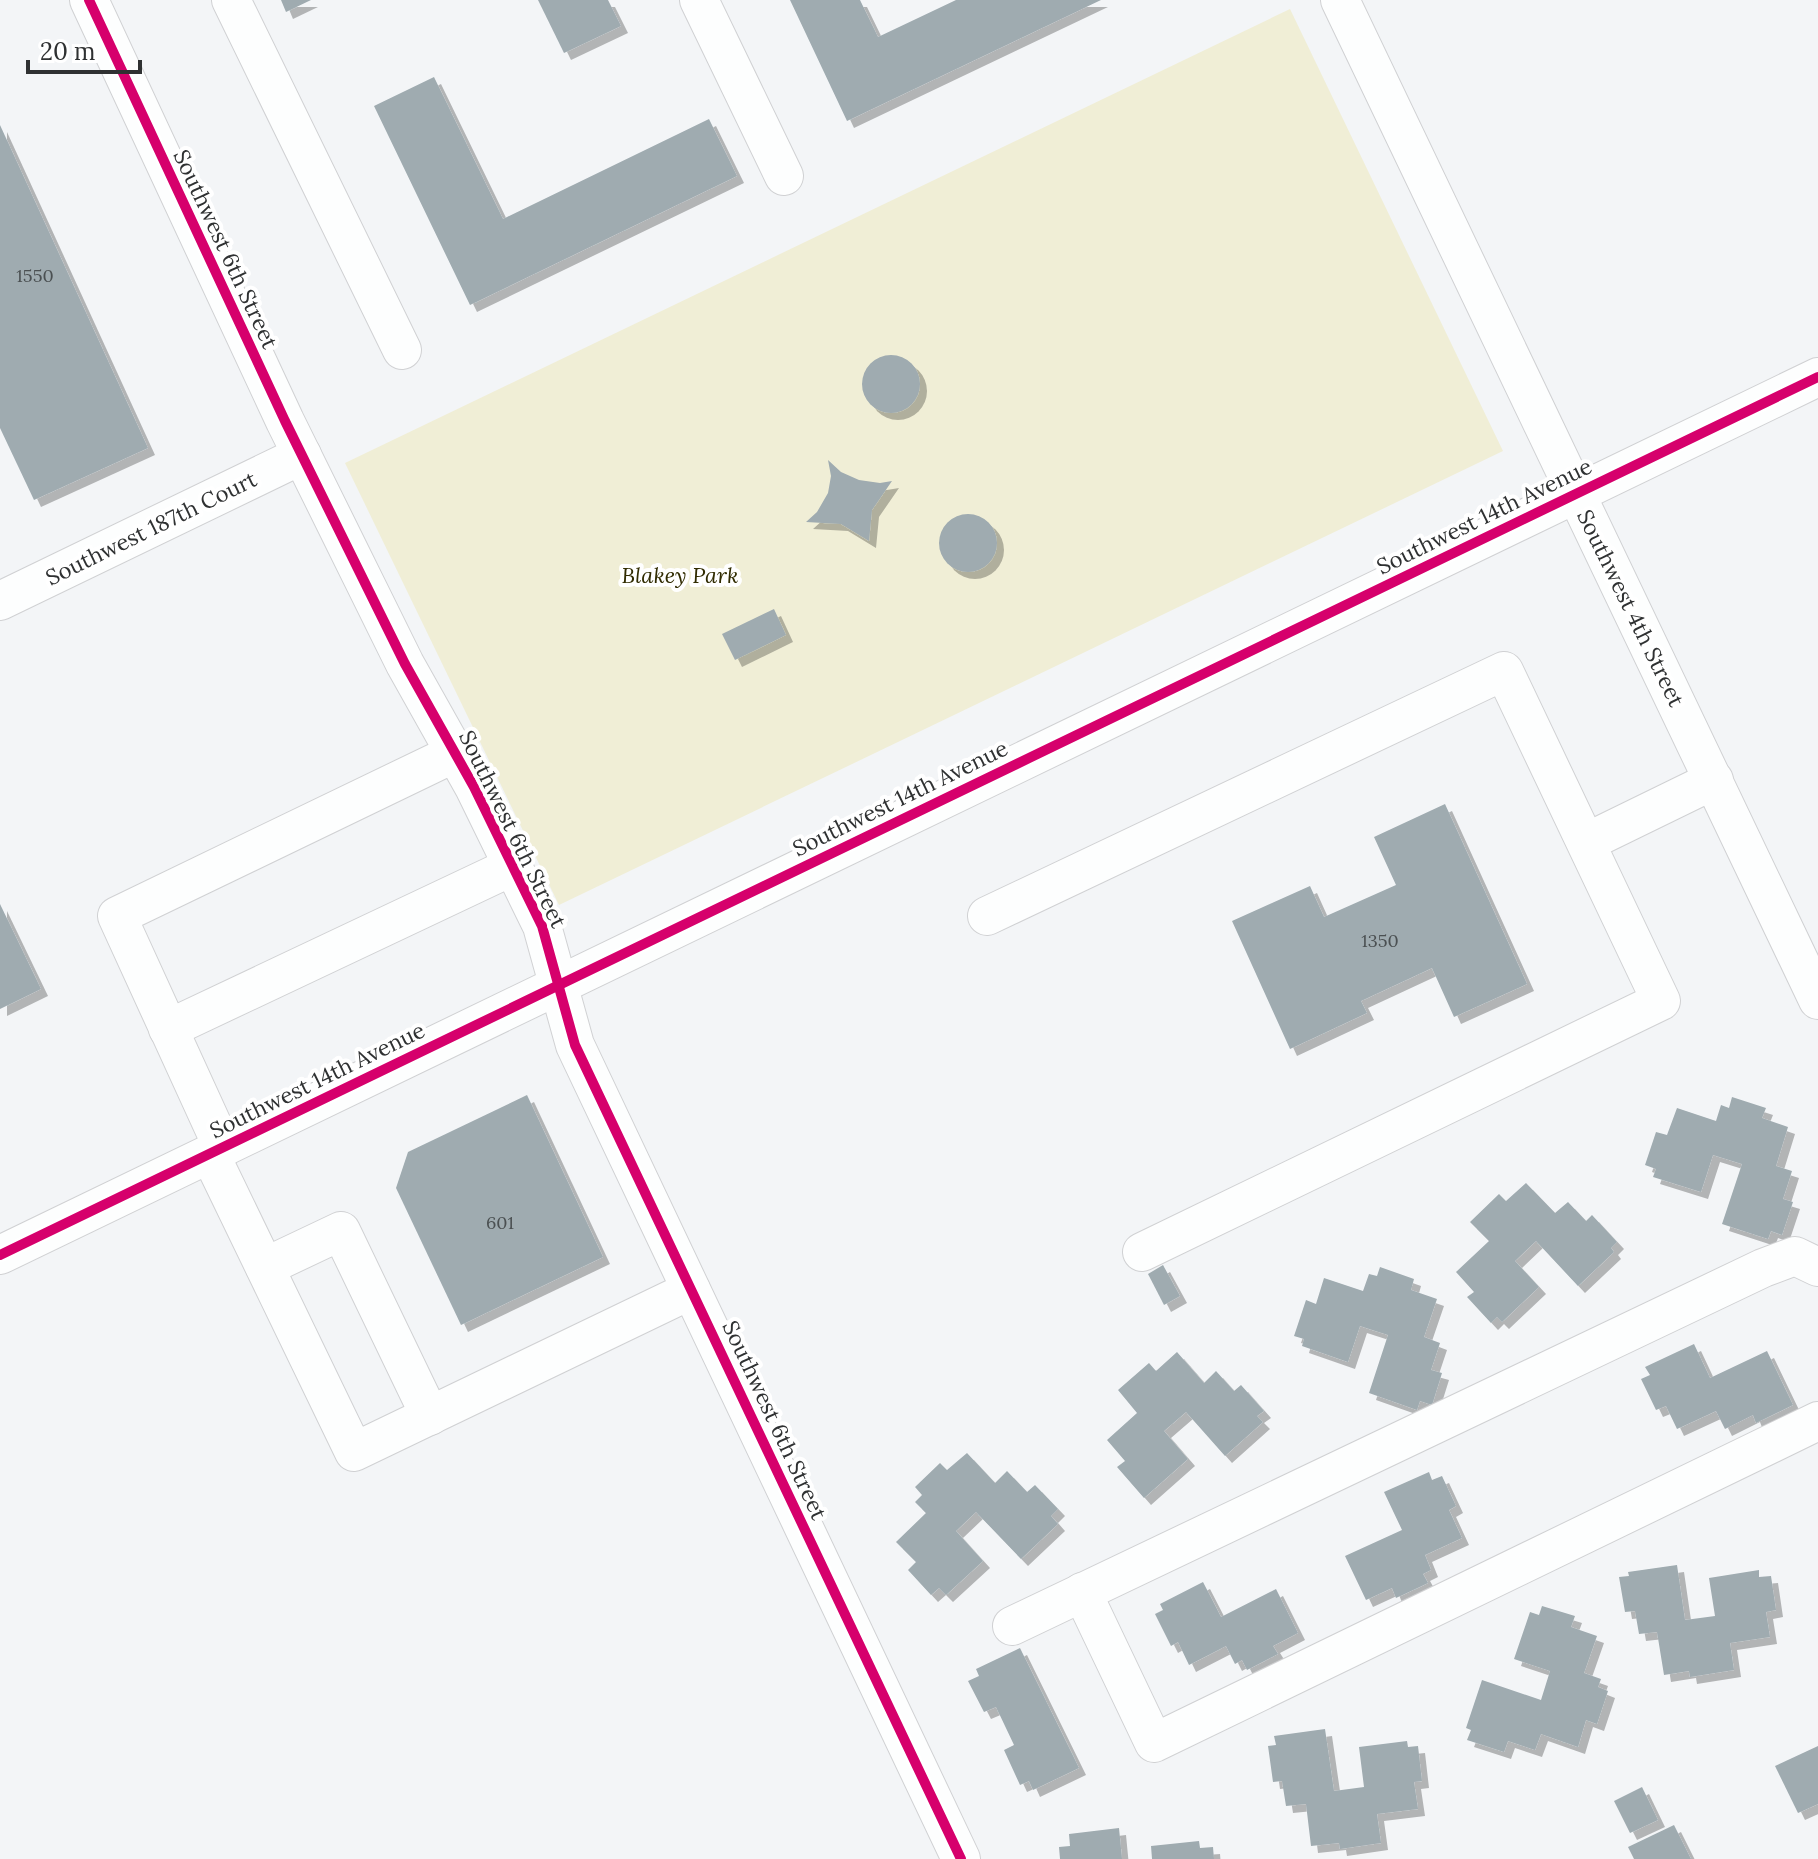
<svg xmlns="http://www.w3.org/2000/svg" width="1818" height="1859" font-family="Lora,serif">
	<defs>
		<filter id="shadow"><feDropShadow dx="7" dy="7" stdDeviation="0" flood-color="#0004"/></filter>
	</defs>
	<rect width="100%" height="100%" fill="#f3f5f7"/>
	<polygon fill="#f0eed6" points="1290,9 1503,451 559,905 345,463"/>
	<g fill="#9fabb0" filter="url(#shadow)">
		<polygon points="281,0 311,0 286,12"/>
		<polygon points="538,0 608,0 621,26 564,53"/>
		<polygon points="790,0 860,0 878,37 956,0 1101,0 847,121"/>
		<polygon points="434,77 503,219 709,119 737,176 470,305 374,106"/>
		<polygon points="0,125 148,448 34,500 0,428"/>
		<circle cx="891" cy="384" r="29"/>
		<polygon points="828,460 841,472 859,480 880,483 892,481 872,510 869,541 841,524 806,522 817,512 828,493 831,476"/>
		<circle cx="968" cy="543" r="29"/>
		<polygon points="774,609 786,635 735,660 722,634"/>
		<polygon points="1445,804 1527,984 1454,1017 1432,968 1361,1001 1367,1013 1290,1049 1232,921 1310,886 1324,917 1396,885 1374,837"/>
		<polygon points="0,904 41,989 0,1009"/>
		<polygon points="527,1095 603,1257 461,1325 396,1188 408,1152"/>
		<polygon points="1732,1097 1766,1108 1762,1118 1788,1127 1776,1166 1792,1171 1783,1199 1793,1202 1782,1235 1771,1231 1768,1239 1722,1224 1742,1164 1713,1155 1701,1192 1653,1177 1656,1169 1645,1165 1656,1132 1667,1135 1677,1108 1716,1121 1721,1105 1729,1108"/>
		<polygon points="1526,1183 1555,1213 1568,1202 1586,1221 1592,1215 1617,1242 1611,1248 1614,1252 1578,1286 1536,1241 1515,1261 1539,1287 1502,1322 1497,1317 1491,1323 1467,1297 1474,1292 1456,1272 1489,1241 1470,1222 1499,1194 1506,1201"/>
		<polygon points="1163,1265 1180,1296 1164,1305 1148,1274"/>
		<polygon points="1380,1267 1414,1279 1411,1290 1437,1299 1424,1337 1440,1343 1431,1370 1442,1373 1432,1405 1420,1401 1417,1410 1369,1393 1388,1335 1360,1326 1348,1362 1302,1346 1304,1339 1294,1336 1306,1300 1316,1304 1324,1278 1363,1291 1369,1274 1377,1276"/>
		<polygon points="1694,1344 1710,1378 1767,1351 1793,1405 1756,1423 1753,1415 1725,1429 1716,1411 1677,1429 1666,1406 1656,1410 1641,1379 1650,1375 1645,1367"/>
		<polygon points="1177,1352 1204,1383 1216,1371 1234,1391 1241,1385 1264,1411 1257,1416 1263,1422 1225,1456 1186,1412 1164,1431 1188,1459 1144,1498 1117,1467 1125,1461 1107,1440 1137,1413 1118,1390 1149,1363 1156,1371"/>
		<polygon points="967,1453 995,1483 1007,1471 1027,1492 1035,1485 1058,1509 1051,1516 1058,1524 1021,1559 976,1512 956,1531 983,1561 946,1595 939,1588 931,1595 908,1570 916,1562 896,1542 926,1513 915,1502 922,1495 915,1487 940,1463 947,1470"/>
		<polygon points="1429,1472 1432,1480 1442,1476 1456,1506 1449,1510 1462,1538 1425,1555 1431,1570 1423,1574 1428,1583 1396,1598 1392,1588 1366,1600 1345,1556 1402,1530 1384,1492"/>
		<polygon points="1677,1565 1685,1620 1715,1616 1709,1578 1759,1570 1759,1577 1771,1576 1776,1610 1766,1612 1770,1637 1730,1643 1734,1670 1690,1677 1689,1671 1664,1675 1657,1632 1639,1634 1635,1611 1625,1612 1619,1577 1629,1576 1628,1572"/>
		<polygon points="1203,1582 1221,1617 1276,1589 1298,1633 1273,1646 1278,1654 1247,1670 1242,1660 1235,1664 1226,1646 1189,1665 1178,1642 1171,1646 1155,1614 1163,1610 1160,1604"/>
		<polygon points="1542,1606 1575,1616 1571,1627 1597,1636 1584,1673 1601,1679 1598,1687 1608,1691 1597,1724 1586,1720 1578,1747 1541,1734 1535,1750 1508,1741 1504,1752 1467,1740 1471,1730 1466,1728 1482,1680 1541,1700 1550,1671 1514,1659 1530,1612 1539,1615"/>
		<polygon points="1020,1648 1079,1768 1033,1790 1029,1781 1020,1785 1004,1750 1014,1745 996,1707 984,1712 968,1681 979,1676 976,1669"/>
		<polygon points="1325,1729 1334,1791 1364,1787 1359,1747 1407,1741 1408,1747 1418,1746 1422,1781 1414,1782 1418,1809 1377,1814 1381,1843 1340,1849 1339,1843 1311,1846 1306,1804 1286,1806 1282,1781 1273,1782 1268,1746 1276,1745 1274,1736"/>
		<polygon points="1818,1746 1818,1804 1798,1813 1775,1766"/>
		<polygon points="1642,1787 1658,1820 1630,1833 1614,1801"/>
		<polygon points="1674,1825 1691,1859 1634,1859 1628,1847"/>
		<polygon points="1119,1828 1122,1859 1060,1859 1059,1847 1070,1846 1069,1834"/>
		<polygon points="1199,1841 1200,1848 1213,1847 1214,1859 1152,1859 1151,1846"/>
	</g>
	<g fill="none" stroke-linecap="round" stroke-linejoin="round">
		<defs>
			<g id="minor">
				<polyline points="89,0 285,421 405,664 474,787 542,926 575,1045 961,1859"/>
				<polyline points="231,0 402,350"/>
				<polyline points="699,0 784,176"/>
				<polyline points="1340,0 1818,1000"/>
				<polyline points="0,601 302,455"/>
				<polyline points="1587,842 1714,780"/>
				<polyline points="987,916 1504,671 1661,1001 1142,1252"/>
				<polyline points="168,1029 513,866"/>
				<polyline points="223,1148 117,916 455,753"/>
				<polyline points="210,1154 354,1452 691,1290"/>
				<polyline points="0,1255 1818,377"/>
				<polyline points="265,1267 341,1231 430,1416"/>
				<polyline points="1082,1592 1154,1743 1818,1421"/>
				<polyline points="1012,1626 1763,1268 1795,1256 1818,1267"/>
			</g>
		</defs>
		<use href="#minor" stroke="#d0d1d3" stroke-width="40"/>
		<use href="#minor" stroke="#fdfefe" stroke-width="38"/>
		<defs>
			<g id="cycleway">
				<polyline points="89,0 285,421 405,664 474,787 542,926 575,1045 961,1859"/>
				<polyline points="0,1255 1818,377"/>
			</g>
		</defs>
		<use href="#cycleway" stroke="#fff" stroke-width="15"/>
		<use href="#cycleway" stroke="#d6006c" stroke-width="10"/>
	</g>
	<g text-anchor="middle" stroke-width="8" stroke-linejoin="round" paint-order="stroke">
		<g font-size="18" fill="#4b5052">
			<text x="35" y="282">1550</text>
			<text x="1380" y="947">1350</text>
			<text x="500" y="1229">601</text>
		</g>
		<g font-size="22" fill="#2f3132" stroke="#fff">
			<text transform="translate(226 249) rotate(65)" y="8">Southwest 6th Street</text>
			<text transform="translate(1484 516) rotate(-26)" y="8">Southwest 14th Avenue</text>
			<text transform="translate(151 528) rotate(-26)" y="8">Southwest 187th Court</text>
			<text transform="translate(1631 608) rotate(64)" y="8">Southwest 4th Street</text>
			<text transform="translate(900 798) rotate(-26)" y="8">Southwest 14th Avenue</text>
			<text transform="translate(513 829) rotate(64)" y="8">Southwest 6th Street</text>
			<text transform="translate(317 1080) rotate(-26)" y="8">Southwest 14th Avenue</text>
			<text transform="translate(775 1420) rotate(65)" y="8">Southwest 6th Street</text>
		</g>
		<g font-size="22" font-style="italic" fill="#302b01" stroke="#fff">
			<text x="680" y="583">Blakey Park</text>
		</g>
	</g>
	<path d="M28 60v12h112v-12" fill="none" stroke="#2f3132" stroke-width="4"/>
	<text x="40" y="60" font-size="24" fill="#2f3132" stroke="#ffffff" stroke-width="6" paint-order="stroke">20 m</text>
</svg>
